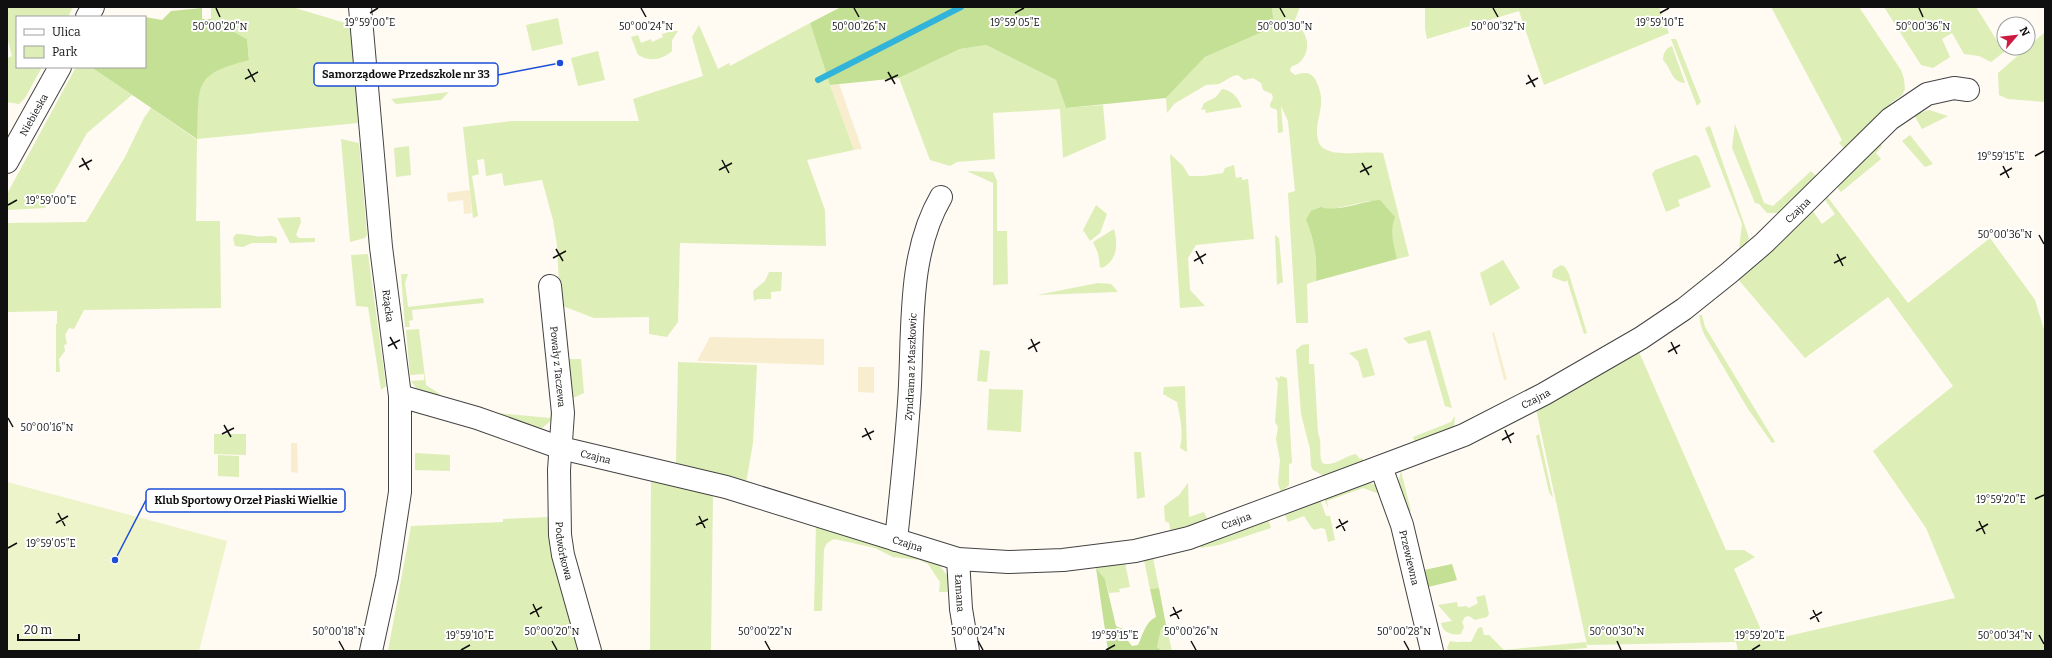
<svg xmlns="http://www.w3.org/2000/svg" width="2052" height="658" font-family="Bitter,serif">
	<rect width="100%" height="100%" fill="#fffaf2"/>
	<g fill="#f8eecf">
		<polygon points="839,84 862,149 854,150 830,85"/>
		<polygon points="470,190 472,213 464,214 463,200 448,202 447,193"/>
		<polygon points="1494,332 1507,379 1504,380 1492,333"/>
		<polygon points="710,337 824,339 824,365 697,361"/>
		<polygon points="858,367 874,367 874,393 858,392"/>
		<polygon points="291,443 297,443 298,473 291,472"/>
	</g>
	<g fill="#ddeeb7">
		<polygon points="7,7 73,7 68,17 17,17 17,67 42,67 25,98 19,104 7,102 7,58 12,56 7,37"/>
		<path d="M 211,7 L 292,7 L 352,25 L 358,123 L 197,139 L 196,221 L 220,221 L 221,308 L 84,310 L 74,329 L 69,328 L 65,335 L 67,344 L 64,345 L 65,351 L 59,359 L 60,372 L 56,372 L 56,324 L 57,324 L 57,311 L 7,312 L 7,223 L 86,222 L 125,157 L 144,118 L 151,108 L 196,139 C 200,85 191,75 249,59 L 247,39 L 211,19 Z"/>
		<path d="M 1272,7 L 1300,7 L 1295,20 L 1296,25 C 1309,33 1311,51 1300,62 C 1297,65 1294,65 1291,67 L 1290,71 L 1295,75 C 1305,72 1312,71 1317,83 C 1328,106 1313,121 1318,140 C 1319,144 1322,148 1325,149 C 1339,157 1367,151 1383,153 L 1409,256 L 1397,259 L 1392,237 L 1390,214 L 1386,207 L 1369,201 L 1328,210 L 1306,220 C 1315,241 1317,259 1316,281 L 1307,284 L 1308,323 L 1296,323 L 1288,193 L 1295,191 L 1288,121 L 1281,106 L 1283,132 L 1278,133 L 1277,110 L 1270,107 L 1270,104 L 1273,98 L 1272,94 L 1263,90 L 1261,83 L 1253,78 L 1244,80 L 1238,75 L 1233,76 L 1219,84 L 1206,85 L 1174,104 L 1167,113 L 1166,98 L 1205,57 L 1274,27 Z"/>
		<polygon points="1425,7 1659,7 1669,33 1544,85 1519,11 1427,39 1425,29"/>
		<polygon points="1771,7 1859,7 1901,70 1904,79 1905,89 1902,95 1892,102 1844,148 1839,143 1842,140"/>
		<polygon points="1884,7 1976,7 2004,52 1991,62 1979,56 1964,54 1952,33 1942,39 1950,57 1933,68 1921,65"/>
		<polygon points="558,18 563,44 532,51 526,25"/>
		<polygon points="810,23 830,85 854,150 807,160 825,210 826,246 680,243 678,322 667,337 649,334 649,317 594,318 560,305 557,245 553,220 542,180 504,186 502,173 486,176 484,159 477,160 479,174 472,176 478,216 473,218 463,127 513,121 639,121 633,99 703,76 692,37 699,25 718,69 729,63 730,66"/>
		<path d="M 672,31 L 678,31 L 672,40 L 672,51 C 662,60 650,62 638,55 L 631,37 L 638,35 L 641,43 L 651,39 L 652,42 L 663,37 L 662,34 Z"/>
		<polygon points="2045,32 2045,102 2008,99 1999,95 1998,73"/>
		<polygon points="1671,39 1676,39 1701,102 1697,106"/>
		<polygon points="986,45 1056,80 1066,108 1103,105 1106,139 1063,158 1060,109 993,113 995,159 957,162 950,166 930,160 899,78 960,49"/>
		<path d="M 1672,46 L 1684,80 L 1685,83 C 1671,82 1672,69 1663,60 C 1663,53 1666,48 1672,46 Z"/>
		<polygon points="598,51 605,80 578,86 571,58"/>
		<polygon points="76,67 91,67 132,95 87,133 45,208 7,210 7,194"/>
		<path d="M 1222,89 C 1232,90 1238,98 1242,107 L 1206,113 L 1205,109 L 1201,110 L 1204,103 L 1216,97 Z"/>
		<polygon points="449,92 441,100 396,104 391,99"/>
		<polygon points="1929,110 1948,116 1922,129 1914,115"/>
		<polygon points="1735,124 1764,203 1773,206 1811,171 1817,177 1780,213 1767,213 1759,204 1755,203 1732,148"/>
		<polygon points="1710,126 1749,238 1745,246 1718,269 1718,267 1739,249 1742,224 1705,128"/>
		<polygon points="1910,135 1933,164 1925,167 1902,141"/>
		<polygon points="341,139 359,143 367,235 365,238 350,242"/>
		<polygon points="1880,144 1882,146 1876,153 1881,159 1841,192 1836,186"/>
		<polygon points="409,146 411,175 396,177 394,148"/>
		<polygon points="1170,154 1183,166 1189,176 1204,176 1223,173 1225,168 1234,165 1236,178 1242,177 1242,180 1248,179 1254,239 1196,245 1188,258 1190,290 1205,306 1180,308"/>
		<polygon points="1695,155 1699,157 1711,187 1678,200 1680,206 1666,212 1652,174 1655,170"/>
		<polygon points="967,171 993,172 997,181 997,231 1007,231 1008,284 993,285 993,183"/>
		<polygon points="1826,195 1908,303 1990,238 2035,300 2045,333 2045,651 1738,651 1736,642 1587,645 1536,409 1639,352 1726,550 1744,550 1755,557 1734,569 1766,641 1955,598 1926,528 1873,451 1953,386 1888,297 1805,358 1737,278 1812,210 1822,224 1835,214 1824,198"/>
		<polygon points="1096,205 1107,214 1100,233 1090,241 1083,230"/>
		<polygon points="300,217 301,222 296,235 299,238 315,238 315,242 290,243 277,218"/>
		<path d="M 1114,229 C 1118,244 1118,260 1102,268 L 1100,267 L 1098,253 L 1093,242 Z"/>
		<path d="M 236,234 C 243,234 249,235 255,236 C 263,238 270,233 277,238 L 277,243 L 252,243 L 243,247 L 235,246 L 233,238 Z"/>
		<polygon points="1275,235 1279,238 1283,282 1277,285"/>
		<polygon points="368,254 386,386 381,390 368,307 356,306 351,255"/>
		<polygon points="1503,260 1520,288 1490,306 1480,273"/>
		<polygon points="1561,265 1565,267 1569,274 1587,333 1584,334 1567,280 1565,282 1552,277 1553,270"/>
		<polygon points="769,272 782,272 781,291 771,292 771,299 758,299 754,301 753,291 765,281"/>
		<polygon points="401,274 408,274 405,283 408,307 483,298 484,303 412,310 413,320 409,321 410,327 405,327"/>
		<polygon points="1098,283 1111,284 1118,292 1037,295"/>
		<polygon points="1699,315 1702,315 1705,327 1775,442 1772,443 1748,409 1704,334 1701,326"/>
		<polygon points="419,329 426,385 440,394 437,396 417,389 411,381 424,380 424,374 410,375 406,330"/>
		<polygon points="1430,330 1452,408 1445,406 1426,340 1409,344 1403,338"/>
		<path d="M 1309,344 L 1309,364 L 1314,364 L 1318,433 C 1323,446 1318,450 1322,463 C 1332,468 1346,455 1356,454 L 1360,459 L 1362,458 L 1364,462 L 1324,476 L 1313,470 L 1311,466 L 1310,449 L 1301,414 L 1296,350 L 1302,345 Z"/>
		<polygon points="1367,348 1375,375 1363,378 1358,361 1349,353"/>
		<polygon points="980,350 990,351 987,382 977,381"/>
		<polygon points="568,359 581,359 584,393 571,399"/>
		<polygon points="678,362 757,365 753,443 746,483 676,463"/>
		<polygon points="1280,376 1287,378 1292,463 1289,464 1289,485 1281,493 1278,483 1280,460 1276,439 1278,427 1275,422 1278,383 1275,377 1280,378"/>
		<path d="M 1185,386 L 1187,452 L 1180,448 C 1184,432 1180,417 1177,402 L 1163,394 L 1164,387 Z"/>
		<polygon points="989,389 1023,390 1021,432 987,430"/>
		<polygon points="553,395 553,419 542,428 488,412 550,418"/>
		<polygon points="1455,416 1454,428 1415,443 1413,437 1451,422"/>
		<polygon points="214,434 246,434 246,455 214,454"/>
		<polygon points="1539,434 1553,498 1549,492 1536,436"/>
		<polygon points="1134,452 1141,452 1145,497 1137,499"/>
		<polygon points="415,453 450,455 450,471 415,470"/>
		<polygon points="218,455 239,456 239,477 218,476"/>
		<polygon points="1401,471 1411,511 1408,512 1398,482"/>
		<polygon points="651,478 713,494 711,651 650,651"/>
		<polygon points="1366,482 1376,485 1382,495 1363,488 1327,501 1328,508 1324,498"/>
		<polygon points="1188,483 1189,517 1204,512 1208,521 1171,533 1169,523 1165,521 1164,506 1179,495"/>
		<polygon points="1320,499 1326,516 1330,516 1335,540 1328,542 1325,529 1321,528 1314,530 1311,527 1304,516 1288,522 1284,513"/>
		<polygon points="549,517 582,651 388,651 411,526 503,522 503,519"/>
		<polygon points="1268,519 1271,528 1219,545 1201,548 1200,544"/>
		<polygon points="816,525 937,562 949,578 950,592 939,592 940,582 928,564 919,560 893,557 875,548 834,539 827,543 824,549 822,611 814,611"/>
		<polygon points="1153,558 1159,588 1150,589 1144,560"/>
		<polygon points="1125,563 1130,587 1119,589 1120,592 1109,593 1105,579 1096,568"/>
		<path d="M 1485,595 L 1489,614 L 1487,617 L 1475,620 L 1469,616 L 1465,617 L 1462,622 L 1464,627 L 1461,634 C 1451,636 1443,632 1441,623 L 1452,621 L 1438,605 L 1457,602 L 1458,607 L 1466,606 L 1469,608 L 1478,603 L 1476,597 Z"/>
		<polygon points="1166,625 1172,651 1162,651 1157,647 1161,629"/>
		<path d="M 1482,627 L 1484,635 L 1489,635 L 1504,650 L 1586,642 L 1587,648 L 1549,651 L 1449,651 L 1447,648 L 1450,641 C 1458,643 1464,641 1471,642 L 1478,628 Z"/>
	</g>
	<g fill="#c4e095">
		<polygon points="841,7 1272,7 1274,27 1205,57 1166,98 1066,108 1056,80 986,45 960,49 899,78 830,85 810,23"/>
		<path d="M 202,8 L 202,19 L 211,19 L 247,39 L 249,60 C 191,75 200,85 197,139 L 91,67 L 145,67 L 145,17 L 162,20 L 171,11 Z"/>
		<path d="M 1380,200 L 1395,217 C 1389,232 1394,244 1397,259 L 1316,281 C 1317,259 1315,241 1306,220 L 1311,211 L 1321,207 C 1334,213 1363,201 1380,200 Z"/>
		<polygon points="1452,564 1457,580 1428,587 1424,570"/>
		<path d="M 1096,568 L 1105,579 L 1116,626 L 1127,631 L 1128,641 L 1132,646 L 1138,645 C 1143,635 1145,622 1156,617 L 1150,589 L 1159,588 L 1166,625 L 1161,629 L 1157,647 L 1162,651 L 1108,651 Z"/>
	</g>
	<polygon fill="#edf4ca" points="7,482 227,541 199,651 7,651"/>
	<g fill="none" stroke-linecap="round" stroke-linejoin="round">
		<polyline stroke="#31b3da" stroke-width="6" points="818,80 961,7"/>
		<defs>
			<g id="minor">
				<path id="s1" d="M 550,286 L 563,413 L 559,470 L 560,535 L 563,555 L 590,651"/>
				<path id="s2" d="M 400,396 L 477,418 L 561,448 L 726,487 L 958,559 L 1008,562 L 1063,560 L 1135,551 L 1189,538 L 1403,458 L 1464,435 L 1544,394 L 1641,338 L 1684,309 L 1729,273 L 1764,243 L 1890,119 L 1927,94 L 1954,88 L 1968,90"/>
				<path id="s3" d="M 1381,467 L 1402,525 L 1432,651"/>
				<path id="s4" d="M 896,540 C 901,494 906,448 909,402 C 914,335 906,257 941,197"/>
				<path id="s5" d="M 958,559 L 961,609 L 968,651"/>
			</g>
			<g id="tertiary">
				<path id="s6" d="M 360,7 L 381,247 L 400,396 L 400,492 L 387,577 L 371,651"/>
				<polyline points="87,17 93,7"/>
				<path id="s7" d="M 7,162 L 60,67"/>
			</g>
		</defs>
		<use href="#minor" stroke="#434343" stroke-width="24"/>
		<use href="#tertiary" stroke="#434343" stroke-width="24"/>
		<use href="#minor" stroke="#fff" stroke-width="22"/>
		<use href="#tertiary" stroke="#fff" stroke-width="22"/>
	</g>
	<path fill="none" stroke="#101010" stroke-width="1.5" d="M 216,8 L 220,17M 641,8 L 646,17M 854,8 L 859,17M 1280,8 L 1285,17M 1493,8 L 1498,17M 1919,8 L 1923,17M 370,13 L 378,8M 1015,13 L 1024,8M 1660,13 L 1669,8M 248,69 L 255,82M 888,72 L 895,84M 1528,75 L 1535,87M 245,79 L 258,72M 885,81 L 898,75M 1526,84 L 1538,78M 2035,156 L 2044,151M 82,158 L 89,170M 722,160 L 729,173M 1362,163 L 1369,175M 2003,166 L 2009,178M 79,167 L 92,160M 719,170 L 732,163M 1360,172 L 1372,166M 2000,175 L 2012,168M 8,205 L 17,200M 2039,235 L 2044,244M 556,249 L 563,261M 1196,251 L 1203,264M 1837,254 L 1843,266M 553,258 L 566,251M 1194,261 L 1206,254M 1834,263 L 1846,257M 390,337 L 397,349M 1031,339 L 1037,352M 1671,342 L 1677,354M 388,346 L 400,340M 1028,349 L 1040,342M 1668,352 L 1680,345M 8,418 L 13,427M 224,425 L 231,437M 865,428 L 871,440M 1505,430 L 1511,443M 222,434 L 234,428M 862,437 L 874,431M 1502,440 L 1514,433M 2035,499 L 2044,495M 58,513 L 65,526M 699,516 L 705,528M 1339,519 L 1345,531M 1979,521 L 1985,534M 56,523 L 68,516M 696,525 L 708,519M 1336,528 L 1348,521M 1976,531 L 1988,524M 8,548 L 17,543M 533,604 L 539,617M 1173,607 L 1179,619M 1813,610 L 1819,622M 530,614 L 542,607M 1170,616 L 1182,610M 1810,619 L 1822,612M 2039,635 L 2044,644M 339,641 L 344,650M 552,641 L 557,650M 765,641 L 770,650M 978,641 L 983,650M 1191,641 L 1196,650M 1404,641 L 1409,650M 1617,641 L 1621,650M 461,650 L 470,645M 1106,650 L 1115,645M 1752,650 L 1760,645"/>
	<g text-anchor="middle" stroke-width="4" stroke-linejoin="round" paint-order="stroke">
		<g font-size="10" fill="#101010" stroke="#fff">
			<text dy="4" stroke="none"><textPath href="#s7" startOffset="54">Niebieska</textPath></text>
			<text dy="4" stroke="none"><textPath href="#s2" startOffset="1513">Czajna</textPath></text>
			<text dy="4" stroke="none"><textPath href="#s6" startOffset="300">Rżącka</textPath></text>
			<text dy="4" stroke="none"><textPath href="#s1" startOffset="81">Powały z Taczewa</textPath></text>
			<text dy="4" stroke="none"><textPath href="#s4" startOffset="174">Zyndrama z Maszkowic</textPath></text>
			<text dy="4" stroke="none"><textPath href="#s2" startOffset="1189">Czajna</textPath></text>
			<text dy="4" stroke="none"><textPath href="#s2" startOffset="205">Czajna</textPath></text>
			<text dy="4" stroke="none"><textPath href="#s2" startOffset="865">Czajna</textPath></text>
			<text dy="4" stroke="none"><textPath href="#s2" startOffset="529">Czajna</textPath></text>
			<text dy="4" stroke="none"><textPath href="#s1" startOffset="266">Podwórkowa</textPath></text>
			<text dy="4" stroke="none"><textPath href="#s3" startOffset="95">Przewiewna</textPath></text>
			<text dy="4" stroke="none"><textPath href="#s5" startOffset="34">Łamana</textPath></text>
		</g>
	</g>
	<g font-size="10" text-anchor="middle" fill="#101010" stroke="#fff" stroke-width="4" stroke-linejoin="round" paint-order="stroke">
		<text x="370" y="26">19°59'00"E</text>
		<text x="1015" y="26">19°59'05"E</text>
		<text x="1660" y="26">19°59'10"E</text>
		<text x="220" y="30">50°00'20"N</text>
		<text x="646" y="30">50°00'24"N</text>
		<text x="859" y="30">50°00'26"N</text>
		<text x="1285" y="30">50°00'30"N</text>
		<text x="1498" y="30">50°00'32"N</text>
		<text x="1923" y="30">50°00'36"N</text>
		<text x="2001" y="160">19°59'15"E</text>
		<text x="51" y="204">19°59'00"E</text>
		<text x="2005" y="238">50°00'36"N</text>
		<text x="47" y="431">50°00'16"N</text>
		<text x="2001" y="503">19°59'20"E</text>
		<text x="51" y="547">19°59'05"E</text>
		<text x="339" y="635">50°00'18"N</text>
		<text x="552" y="635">50°00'20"N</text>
		<text x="765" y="635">50°00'22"N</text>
		<text x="978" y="635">50°00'24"N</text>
		<text x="1191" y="635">50°00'26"N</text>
		<text x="1404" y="635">50°00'28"N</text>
		<text x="1617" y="635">50°00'30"N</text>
		<text x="2005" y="639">50°00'34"N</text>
		<text x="470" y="639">19°59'10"E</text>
		<text x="1115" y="639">19°59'15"E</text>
		<text x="1760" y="639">19°59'20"E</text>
	</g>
	<path fill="none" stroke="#1d4ed8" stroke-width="1.5" d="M560 63L498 75M115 560L146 500"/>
	<g fill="#1d4ed8" stroke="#fff" stroke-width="1.5">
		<circle cx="560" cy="63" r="4"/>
		<circle cx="115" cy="560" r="4"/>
	</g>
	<g fill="#fff" stroke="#1d4ed8" stroke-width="1.5">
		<rect x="314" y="63" width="184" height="23" rx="4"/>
		<rect x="146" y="489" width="199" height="23" rx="4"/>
	</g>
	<g font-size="11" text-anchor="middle" font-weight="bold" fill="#101010">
		<text x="406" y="78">Samorządowe Przedszkole nr 33</text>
		<text x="246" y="504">Klub Sportowy Orzeł Piaski Wielkie</text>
	</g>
	<rect width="2052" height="658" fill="none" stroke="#101010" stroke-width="16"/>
	<rect x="16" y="16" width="130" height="52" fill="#ffffff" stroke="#9f9f9f"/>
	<rect x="24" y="29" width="20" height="6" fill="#ffffff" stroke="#9f9f9f"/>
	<text x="52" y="36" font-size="12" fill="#101010">Ulica</text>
	<rect x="24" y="46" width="20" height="12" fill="#ddeeb7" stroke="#9f9f9f"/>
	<text x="52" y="56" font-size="12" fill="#101010">Park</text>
	<g transform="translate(2016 36) rotate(62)"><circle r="19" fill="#ffffff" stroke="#9f9f9f"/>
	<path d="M0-3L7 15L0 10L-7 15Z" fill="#ce1941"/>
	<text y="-6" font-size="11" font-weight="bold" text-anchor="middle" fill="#101010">N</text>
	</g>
	<path d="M18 634v6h61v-6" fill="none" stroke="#101010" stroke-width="2"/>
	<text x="24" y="634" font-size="12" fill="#101010" stroke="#ffffff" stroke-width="3" paint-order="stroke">20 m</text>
</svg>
